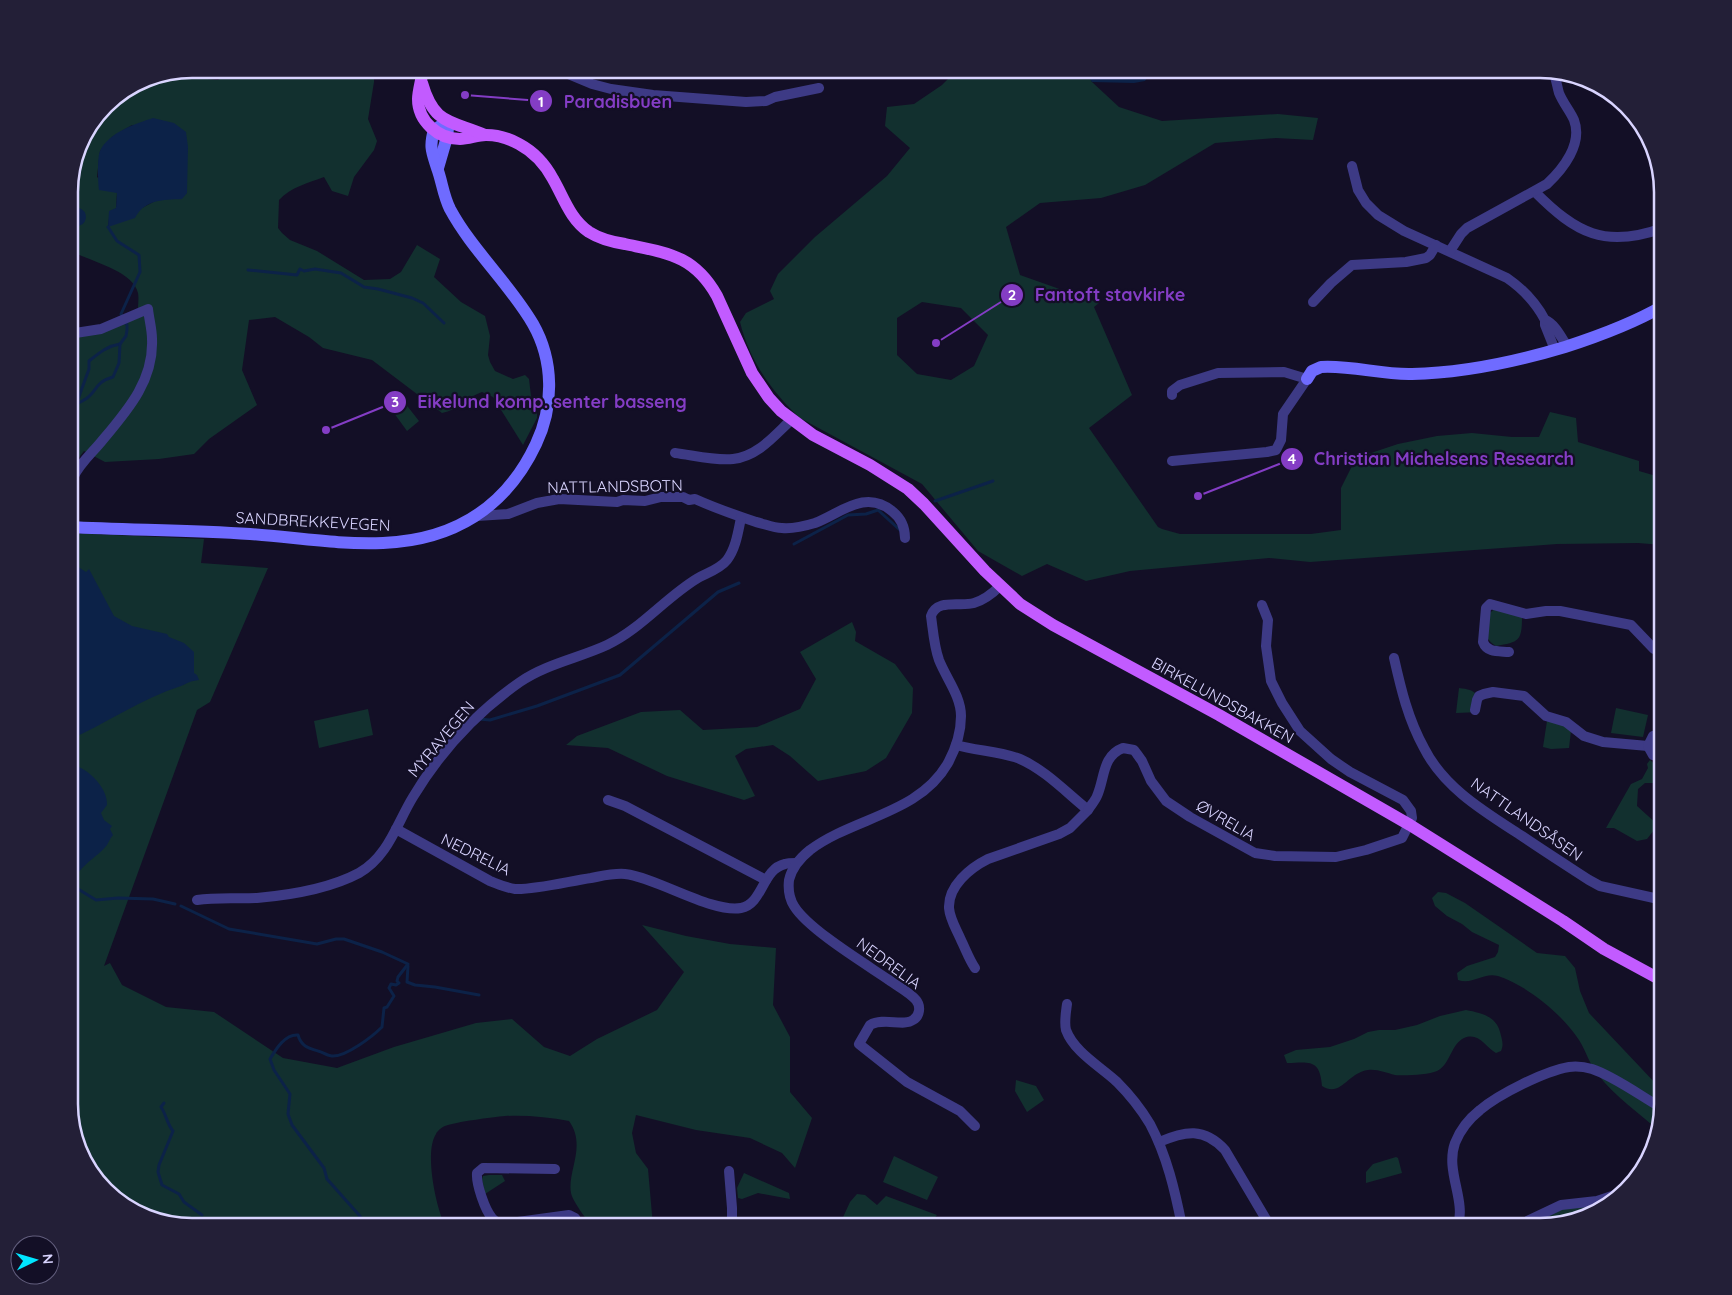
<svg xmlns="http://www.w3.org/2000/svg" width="1732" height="1295" font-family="Quicksand,sans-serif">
	<rect width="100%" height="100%" fill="#130f26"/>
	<g fill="#12302f" fill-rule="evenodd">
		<path d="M 189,69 L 208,79 L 218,80 L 223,76 L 223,69 L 362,69 L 370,70 L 374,74 L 374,82 L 368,119 L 377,141 L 374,150 L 354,177 L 348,196 L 332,191 L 324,177 C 308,183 291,187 279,200 L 278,228 L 282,233 L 290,240 L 317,251 L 364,280 L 390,279 L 401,272 L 417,245 L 440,259 L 434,277 L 461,302 L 485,316 L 490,336 L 488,355 L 490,362 L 495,371 L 513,379 L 525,375 L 529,379 L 531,396 L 537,408 L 537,418 L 523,445 L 493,397 L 482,392 C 467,397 458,410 442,413 L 372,360 L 323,348 L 309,337 L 275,317 L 249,320 L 242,370 L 257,405 L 209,439 L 194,454 L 159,459 L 105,462 L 84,451 L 72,466 L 69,478 L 69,333 L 99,332 L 138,309 C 138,304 139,298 138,293 C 133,270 88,261 69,250 L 69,183 L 81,137 L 110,99 L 145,78 ZM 132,125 L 187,169 L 187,193 L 157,200 L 108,226 L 109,218 L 116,208 L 117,193 L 97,177 L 100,151 L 112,137 Z"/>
		<path d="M 958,69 L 1087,69 L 1088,72 L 1083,69 L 1085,75 L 1089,76 L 1092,82 L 1119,107 L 1162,121 L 1278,114 L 1318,118 L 1313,140 L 1276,138 L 1215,143 L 1145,185 L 1101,198 L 1040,203 L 1006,227 L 1020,275 L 1099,303 L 1094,307 L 1132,395 L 1089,428 L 1158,527 L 1162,529 L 1180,534 L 1311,534 L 1341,530 L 1341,488 L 1356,458 L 1398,444 L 1437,436 L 1472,433 L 1512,437 L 1539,437 L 1550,412 L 1576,418 L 1578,442 L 1639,461 L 1639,471 L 1663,478 L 1663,545 L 1638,543 L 1557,544 L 1310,562 L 1269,558 L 1130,571 L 1086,581 L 1047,564 L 1022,576 L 978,551 L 922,484 L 800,418 C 772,392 749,360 740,322 L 746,313 L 774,299 L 770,291 L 778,274 L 815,237 L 887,176 L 910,148 L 885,126 L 887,107 L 914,104 L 942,85 ZM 922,302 L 961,308 L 988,335 L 974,366 L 951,380 L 917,374 L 897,355 L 897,318 Z"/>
		<polygon points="397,393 419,421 407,431 386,402"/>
		<path d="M 69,533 L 204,539 L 201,563 L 268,568 L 210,702 L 197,710 L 104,966 L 110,963 L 122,985 L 166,1007 L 214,1012 L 283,1058 L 337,1068 L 394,1047 L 476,1023 L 512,1019 L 544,1047 L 570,1056 L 597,1039 L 657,1010 L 684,972 L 642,925 L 686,936 L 730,944 L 776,948 L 773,1005 L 790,1037 L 790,1092 L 812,1118 L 795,1168 L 782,1153 L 750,1138 L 696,1130 L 636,1115 L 632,1133 L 636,1153 L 648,1169 L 653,1226 L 591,1226 C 586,1218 573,1202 571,1193 C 567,1171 587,1146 569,1121 C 549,1117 526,1115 505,1116 C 493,1117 455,1122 445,1126 C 442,1127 437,1131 436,1134 C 424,1152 436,1207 445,1226 L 191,1226 L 152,1220 L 117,1201 L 85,1165 L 69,1111 Z"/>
		<path d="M 1497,607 L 1522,617 C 1522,641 1519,642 1496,646 C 1483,638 1486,631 1486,616 Z"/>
		<polygon points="852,622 856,632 855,641 895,664 913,688 912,713 886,758 866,771 818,781 790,756 773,745 746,749 735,756 755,796 744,800 667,776 608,748 566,745 577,736 641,712 680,710 703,730 757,727 800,709 816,679 800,652"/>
		<path d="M 1459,688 C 1477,690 1479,694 1480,712 L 1456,713 Z"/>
		<polygon points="1616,708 1648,715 1643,737 1611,733"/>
		<polygon points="368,709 373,735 319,748 314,721"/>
		<polygon points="1547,721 1560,722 1571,731 1569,748 1551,749 1543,747"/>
		<polygon points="1650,760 1663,772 1663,782 1661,783 1645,783 1638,789 1637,806 1658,825 1647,839 1637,841 1614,828 1606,828 1631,784 1642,779 1648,768 1647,764"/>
		<path d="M 1438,892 L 1446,893 L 1465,903 L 1537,953 L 1565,956 L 1575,968 L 1580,991 L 1589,1013 L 1657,1085 L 1663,1089 L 1663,1104 L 1659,1131 C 1639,1113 1616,1097 1599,1076 C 1590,1066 1586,1051 1579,1040 C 1562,1014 1528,986 1498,976 C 1483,972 1473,985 1458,980 L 1457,973 L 1467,966 L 1495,957 L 1498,952 L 1499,945 L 1472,932 L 1462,924 L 1447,916 L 1435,906 L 1432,898 Z"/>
		<path d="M 1466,1010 C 1481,1013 1496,1016 1500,1032 C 1502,1040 1504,1044 1501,1051 L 1496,1053 C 1485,1047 1479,1032 1464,1038 C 1451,1044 1450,1065 1437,1071 C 1428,1075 1404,1076 1395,1075 C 1386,1073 1378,1069 1368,1070 C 1347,1073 1341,1098 1322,1086 C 1320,1059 1310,1062 1287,1063 L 1284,1055 L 1296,1050 L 1330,1047 L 1354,1039 L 1368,1032 L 1379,1030 L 1395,1030 L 1417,1025 L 1440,1016 Z"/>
		<polygon points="1016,1080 1036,1086 1044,1100 1027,1112 1015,1091"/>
		<polygon points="894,1156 938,1177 927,1200 883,1182"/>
		<polygon points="1396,1157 1398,1158 1402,1173 1366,1183 1366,1172 1373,1164"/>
		<polygon points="744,1173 789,1193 790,1199 758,1193 742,1199 738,1198 737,1188"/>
		<polygon points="489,1175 502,1175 505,1181 485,1194 482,1179 483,1176"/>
		<polygon points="857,1194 865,1195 877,1205 886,1196 937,1215 928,1226 839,1226 850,1202"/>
		<polygon points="1612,1199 1595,1213 1540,1226 1510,1226 1563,1209"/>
	</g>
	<g fill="#0c2248">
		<polygon points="1080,69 1088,72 1087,69 1150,69 1150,74 1145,81 1134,83 1092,82 1089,77 1078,71"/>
		<path d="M 153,118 L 174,123 L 186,132 L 188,147 L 187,193 L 182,199 C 163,200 145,199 135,218 L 108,227 L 109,211 L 116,208 L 117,193 L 99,190 C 98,182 97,158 100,151 C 109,132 135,124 153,118 Z"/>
		<path d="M 69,561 L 86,572 L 89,569 L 114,616 L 132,626 L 167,634 L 169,637 L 184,643 L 194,652 L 194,673 L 197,675 L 199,680 C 190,681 188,683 181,686 C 141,699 107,723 69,740 Z"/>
		<path d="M 69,764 C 86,766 108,787 107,805 L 101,813 L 104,820 L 112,826 L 110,829 L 113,835 C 110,838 109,842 107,845 C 96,859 77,866 74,884 L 69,888 Z"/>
	</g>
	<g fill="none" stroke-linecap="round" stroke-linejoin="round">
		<g stroke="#0c2248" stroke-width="3">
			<polyline points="248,270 297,275 300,269 304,271 315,269 341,273 364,287 378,289 412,298 423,303 444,323"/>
			<path d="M 77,402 L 89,369 L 89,361 C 99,353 107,346 120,344"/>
			<path d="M 69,408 C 75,404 79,403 84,400 C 97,393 94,382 113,377 L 119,363 L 120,344 L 126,336 L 127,330 L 127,325 L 121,314 L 140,272 L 139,255 L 117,241 L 108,227"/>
			<polyline points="69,446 74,442 75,436 69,417"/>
			<polyline points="935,501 993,481"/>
			<polyline points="794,544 848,515 866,514 878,510 901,531"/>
			<polyline points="479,719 490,720 537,706 620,675 718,592 739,583"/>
			<polyline points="74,884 78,889 96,900 118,898 153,899 175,904"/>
			<path d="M 181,906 L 229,929 L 317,944 L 336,939 L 344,939 L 382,952 L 408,964 L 398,977 L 397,981 L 399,983 L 396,985 L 391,984 L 389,988 L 394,996 L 387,1007 L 384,1008 L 382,1027 C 373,1036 346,1057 332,1056 C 327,1056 323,1052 318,1051 C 308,1048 301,1046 298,1035 C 285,1034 276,1049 270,1059 L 274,1070 L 290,1094 L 288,1114 L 292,1125 L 324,1168 L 327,1179 L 359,1215 L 367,1226"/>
			<polyline points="408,966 407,982 415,985 435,987 479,995"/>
			<path d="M 164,1103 L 161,1107 C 166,1114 167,1124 173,1131 L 159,1165 L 158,1172 L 162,1185 L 179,1194 L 184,1202 L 202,1215"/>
		</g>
		<polyline stroke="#0c2248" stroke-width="18" points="69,219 77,217"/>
		<g stroke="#3d3a85" stroke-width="10">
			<polyline points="556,69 592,84 611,89 653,95 746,102 766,101 775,97 819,88"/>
			<polyline points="1556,79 1565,73"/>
			<path d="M 1352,166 L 1358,190 L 1366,203 L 1378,215 L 1404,231 L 1507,278 C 1523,289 1536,303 1545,320 L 1545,325 L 1555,350"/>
			<path d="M 1535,192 C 1576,233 1605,249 1663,228"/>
			<path d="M 1450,251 L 1461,234 L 1467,228 L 1547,184 C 1563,169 1583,144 1574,120 C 1570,111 1563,103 1559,93 C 1557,86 1556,78 1553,71"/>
			<polyline points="1313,302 1331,283 1352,265 1406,262 1426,258 1430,255 1436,245"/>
			<path d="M 1545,320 C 1555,324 1561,337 1567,346"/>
			<path d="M 69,334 L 101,329 L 148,309 C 149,319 152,329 152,339 C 154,381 127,411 101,442 C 92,453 79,464 73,478 C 67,493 70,512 70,527"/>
			<polyline points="1172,395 1172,391 1180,385 1218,373 1284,372 1307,379 1283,414 1281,440 1276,450 1267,452 1172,461"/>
			<path d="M 675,453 C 692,455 716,461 733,459 C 758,456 774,436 791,420"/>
			<path d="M 477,516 L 508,514 L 537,503 L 559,499 L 617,502 L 623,500 L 645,501 L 661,497 L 683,497 L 689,500 L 695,499 C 715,508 735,515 756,522 C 765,524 773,528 782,528 C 793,529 805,526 815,523 C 841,513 865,489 892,511 C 901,518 905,527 905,538"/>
			<path d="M 1509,652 C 1499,651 1487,653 1483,642 L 1486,608 L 1490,604 L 1526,614 L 1546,611 L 1560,611 L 1631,625 L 1654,649 L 1663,650"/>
			<path d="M 1394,658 C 1401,689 1408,719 1424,748 C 1444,788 1485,812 1522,836 C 1544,851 1566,865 1589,880 L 1600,886 L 1663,900"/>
			<polyline points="1475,710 1477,700 1479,696 1484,694 1493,692 1524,696 1546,716 1566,722 1584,736 1603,742 1648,746"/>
			<polyline points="1663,734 1653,736 1648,746 1653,755 1663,757"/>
			<path d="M 956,745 C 977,751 1000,751 1020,759 C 1044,769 1068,794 1088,810 L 1070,828 L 1059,834 L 988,859 C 970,868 948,886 949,908 C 950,920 957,930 961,940 C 966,950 969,959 975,968"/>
			<polyline points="608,800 625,806 766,880"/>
			<path d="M 1088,810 C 1091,805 1095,801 1097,796 C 1105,778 1102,756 1123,748 L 1134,750 L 1137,754 L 1142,761 L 1151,781 L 1166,801 L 1190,817 L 1255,853 L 1275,856 L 1336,857 L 1366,850 L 1402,838 L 1412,818 L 1411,811 L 1403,800 L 1350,772 L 1331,759 L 1300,731 L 1282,703 L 1271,681 L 1266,646 L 1268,620 L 1262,605"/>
			<path d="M 396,829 L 490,881 C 498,884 507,888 515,889 C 535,890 570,881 591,878 C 602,876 613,873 625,874 C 658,878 711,913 741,908 C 763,904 762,869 785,864 C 788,863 793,863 796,863"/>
			<path d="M 197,900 C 217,897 237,899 257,898 C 291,895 329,889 359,873 C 388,857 397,823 413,797 C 440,752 477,712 520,682 C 546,664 579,658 607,645 C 641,629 666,597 698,578 C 707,573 720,569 727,560 C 736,548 738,532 741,518"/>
			<path d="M 1067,1004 C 1066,1012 1064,1022 1066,1030 C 1074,1052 1101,1067 1117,1082 C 1129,1094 1141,1109 1150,1124 C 1167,1156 1175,1191 1182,1226"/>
			<path d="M 975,1126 L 960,1111 L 907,1082 L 859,1044 L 870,1025 C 884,1017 903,1027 913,1020 C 920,1016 921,1006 916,1000 C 909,992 897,986 889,980 C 864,963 808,929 794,906 C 789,898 788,889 789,880 C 792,867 800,858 810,850 C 854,817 919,814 948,763 C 956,748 961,733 961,716 C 961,696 946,678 939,660 C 934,646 933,630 931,616 C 937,598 960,607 974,603 C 984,600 993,593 1000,586"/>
			<path d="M 1159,1142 C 1185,1131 1204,1127 1225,1150 L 1270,1226"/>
			<path d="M 555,1169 L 483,1168 L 477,1173 C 476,1184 485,1210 492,1218 C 495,1222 499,1223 503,1224 L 569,1215 L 575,1218 L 580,1226"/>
			<polyline points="729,1171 732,1208 732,1226"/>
			<path d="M 1458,1226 C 1466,1199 1445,1171 1455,1143 C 1460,1130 1470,1118 1480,1110 C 1499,1094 1545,1071 1569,1067 C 1577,1066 1585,1067 1592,1069 C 1614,1076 1642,1097 1662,1108"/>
			<polyline points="1517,1226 1561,1205 1597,1201 1618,1194"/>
		</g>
		<g stroke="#6f6bff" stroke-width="12">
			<polyline points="438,168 447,137 448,128"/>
			<path d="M 1307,379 L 1312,371 L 1321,367 C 1351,365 1382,375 1412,374 C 1465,373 1515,362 1565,347 C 1599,336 1632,324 1663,306"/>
			<path d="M 69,527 C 129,530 190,530 250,534 C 294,537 339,545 383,543 C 453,540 506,508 536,444 C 554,406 554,361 533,324 C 509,283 472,250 450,209 C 443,195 442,181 437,168 C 432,152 429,147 434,130 L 448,121"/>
		</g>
		<g stroke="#c25bff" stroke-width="12">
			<path d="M 423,69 C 422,78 418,91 418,99 C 418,121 438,139 460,139 C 469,139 477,135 486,135 C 497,135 510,139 519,144 C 534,152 545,164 553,179 C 564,198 570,219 589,232 C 600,239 612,242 625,244 C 667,253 694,255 717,296 L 752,373 L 769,398 L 781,411 L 813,435 L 870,465 L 908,489 L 924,504 L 985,571 L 1020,604 L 1053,625 L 1219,715 L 1410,825 L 1563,921 L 1604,949 L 1663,981"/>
			<path d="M 422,83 C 434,125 450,120 485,135"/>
		</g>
	</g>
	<g text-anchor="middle" stroke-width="4.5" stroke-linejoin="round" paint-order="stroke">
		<g font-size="16" fill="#d9d4ff" stroke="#130f26">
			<text transform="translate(615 486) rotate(-1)" y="6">NATTLANDSBOTN</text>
			<text transform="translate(313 521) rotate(3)" y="6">SANDBREKKEVEGEN</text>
			<text transform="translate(1223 700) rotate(29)" y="6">BIRKELUNDSBAKKEN</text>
			<text transform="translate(441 739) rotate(-50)" y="6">MYRAVEGEN</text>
			<text transform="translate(1527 819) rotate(35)" y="6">NATTLANDSÅSEN</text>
			<text transform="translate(1226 820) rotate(30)" y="6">ØVRELIA</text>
			<text transform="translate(476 854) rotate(26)" y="6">NEDRELIA</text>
			<text transform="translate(889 963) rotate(36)" y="6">NEDRELIA</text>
		</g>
	</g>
	<path d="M0 0H1732V1295H0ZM192 78H1540A114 114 0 0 1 1654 192V1104A114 114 0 0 1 1540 1218H192A114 114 0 0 1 78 1104V192A114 114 0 0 1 192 78Z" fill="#231f37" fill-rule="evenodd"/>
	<path fill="none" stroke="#d9d4ff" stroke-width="2.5" d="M192 78H1540A114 114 0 0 1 1654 192V1104A114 114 0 0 1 1540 1218H192A114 114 0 0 1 78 1104V192A114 114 0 0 1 192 78Z"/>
	<path fill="none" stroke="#843dc5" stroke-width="2" d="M465 95L541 101M936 343L1012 295M326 430L395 402M1198 496L1292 459"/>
	<g fill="#843dc5" stroke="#130f26" stroke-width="2">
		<circle cx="465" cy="95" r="5"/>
		<circle cx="936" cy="343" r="5"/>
		<circle cx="326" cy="430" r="5"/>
		<circle cx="1198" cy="496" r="5"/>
		<circle cx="541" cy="101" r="12"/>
		<circle cx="1012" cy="295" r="12"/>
		<circle cx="395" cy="402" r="12"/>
		<circle cx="1292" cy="459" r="12"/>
	</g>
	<g font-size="15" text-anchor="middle" font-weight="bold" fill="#fff">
		<text x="541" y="107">1</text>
		<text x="1012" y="300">2</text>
		<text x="395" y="407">3</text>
		<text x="1292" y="464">4</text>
	</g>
	<g font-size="18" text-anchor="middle" font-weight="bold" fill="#843dc5" stroke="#130f26" stroke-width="4.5" stroke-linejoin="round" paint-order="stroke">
		<text x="618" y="108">Paradisbuen</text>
		<text x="1110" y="301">Fantoft stavkirke</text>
		<text x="552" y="408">Eikelund komp. senter basseng</text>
		<text x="1444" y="465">Christian Michelsens Research</text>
	</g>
	<g transform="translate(35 1260) rotate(85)"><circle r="24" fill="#130f26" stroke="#625e7d"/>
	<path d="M0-4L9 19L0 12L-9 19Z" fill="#00e5ff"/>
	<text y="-8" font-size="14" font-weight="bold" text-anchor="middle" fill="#d9d4ff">N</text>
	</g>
</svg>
